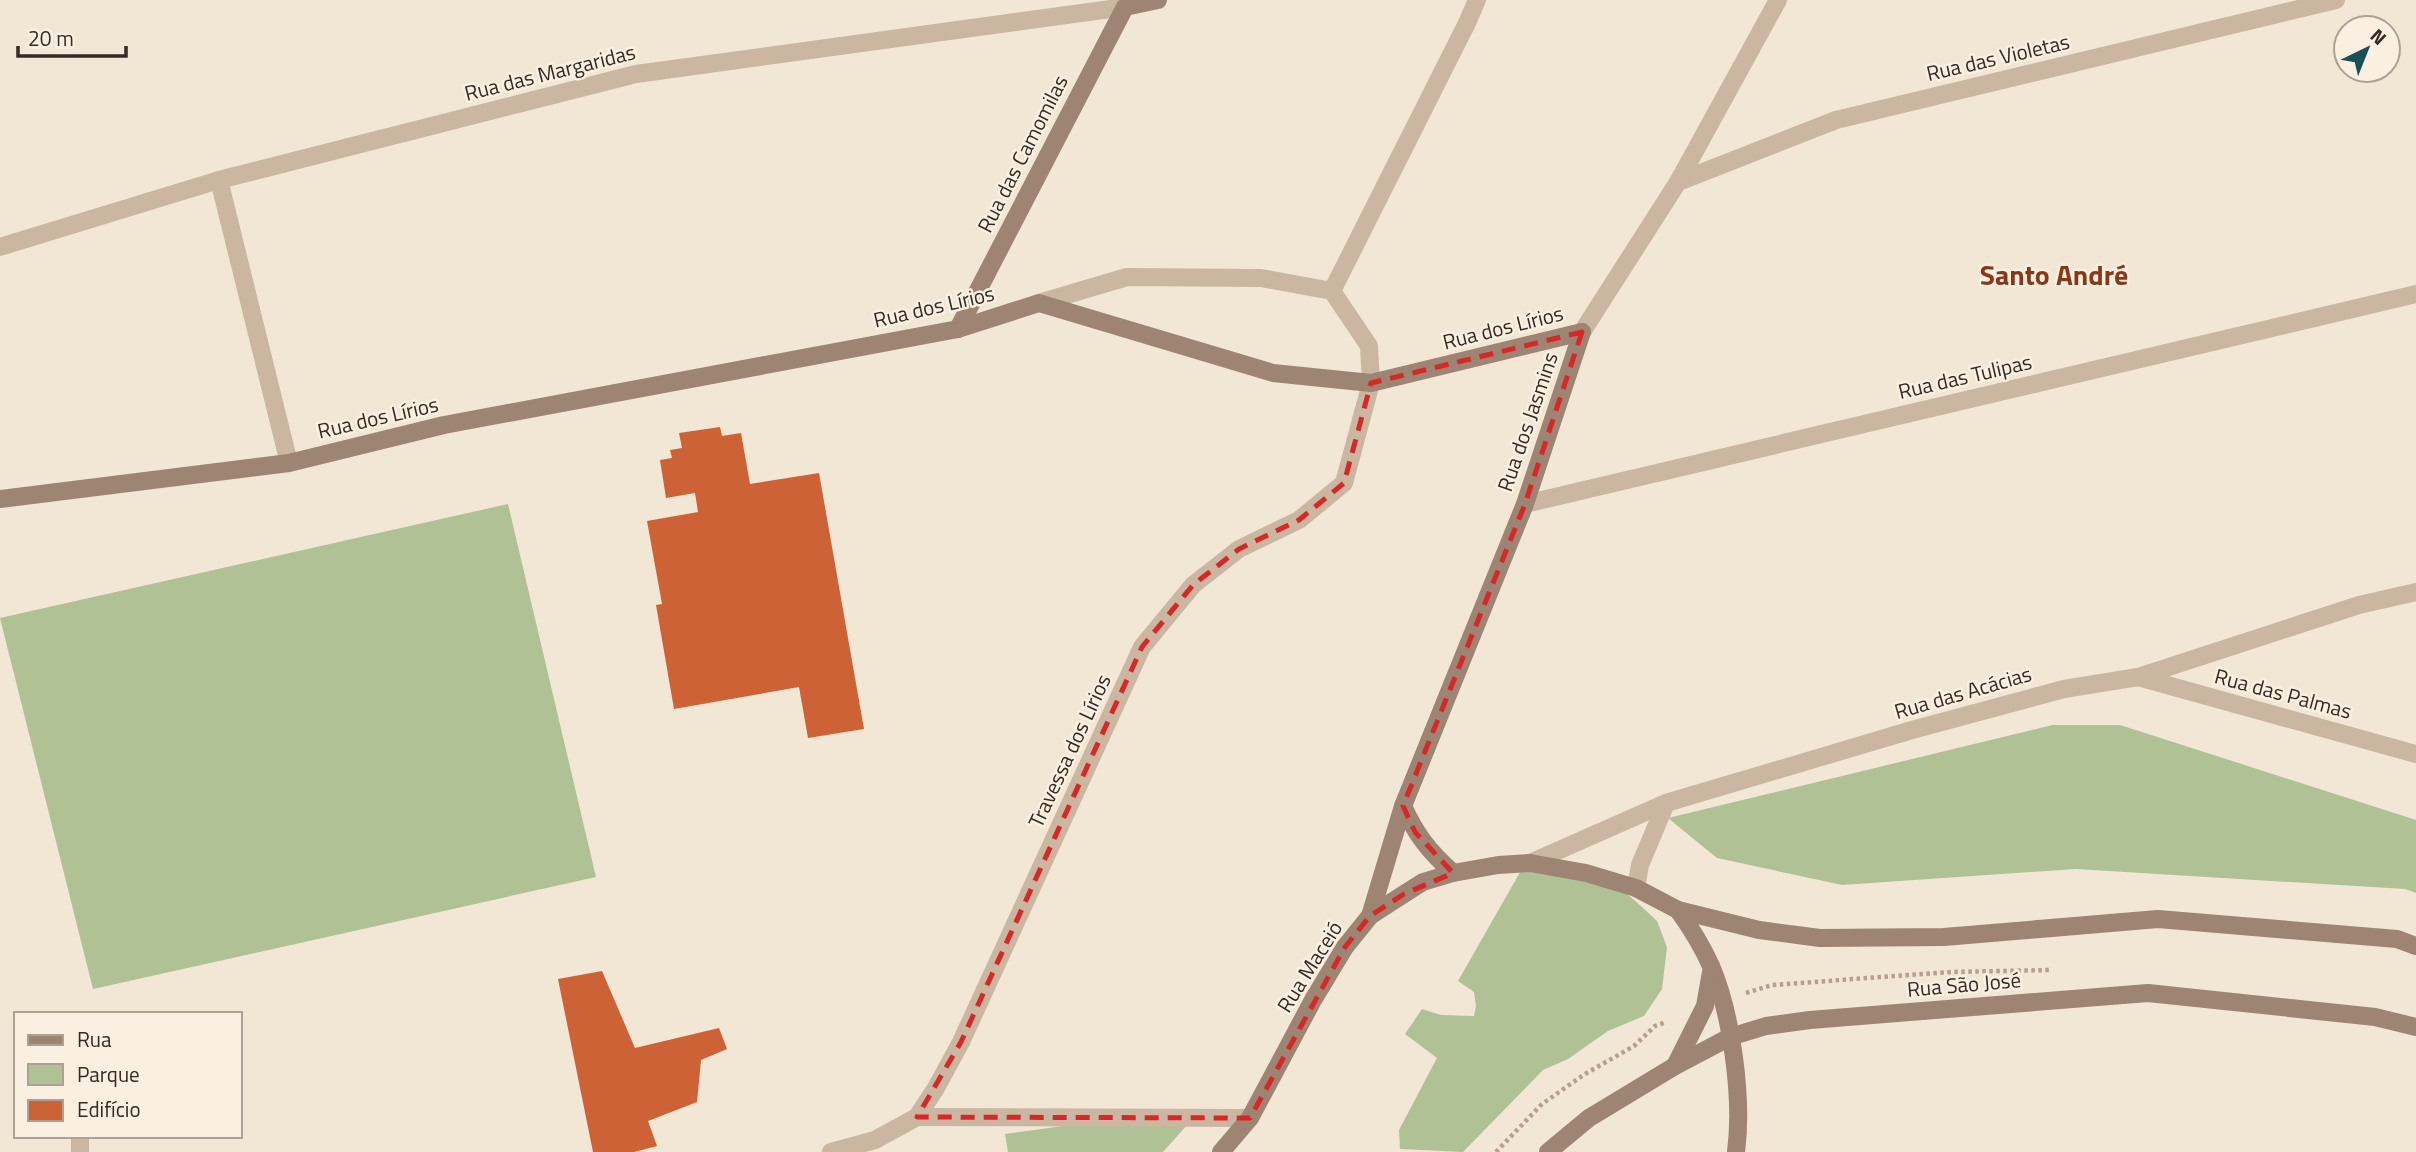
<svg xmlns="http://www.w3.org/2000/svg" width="2416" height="1152" font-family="'Titillium Web',sans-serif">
	<rect width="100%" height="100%" fill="#f2e6d5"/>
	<g fill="#b0c195">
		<polygon points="508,504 596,877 93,989 0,618"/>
		<polygon points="2053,725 2120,725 2416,820 2416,893 2405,889 2076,869 1842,885 1717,858 1668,818"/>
		<polygon points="1523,867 1574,877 1625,892 1642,907 1657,921 1667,947 1662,989 1644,1016 1608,1031 1568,1059 1543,1070 1463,1152 1400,1149 1399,1130 1437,1058 1405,1034 1422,1009 1441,1015 1474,1016 1476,1006 1474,992 1458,981"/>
		<polygon points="1196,1115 1163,1152 1008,1152 1005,1134 1136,1116"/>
	</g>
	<g fill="#ce6237">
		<polygon points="720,427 722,436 741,433 750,484 819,473 864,729 808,738 799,687 674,709 656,605 662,604 647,521 698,512 695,493 666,498 660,460 672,458 670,450 682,448 679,433"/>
		<polygon points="602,971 635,1048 719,1028 727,1049 701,1060 697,1102 648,1121 657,1146 634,1152 593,1152 558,979"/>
	</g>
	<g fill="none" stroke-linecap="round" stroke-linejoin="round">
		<g stroke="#b69f8b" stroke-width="4.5" stroke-dasharray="3.5 3.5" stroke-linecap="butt">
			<polyline points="1746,993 1772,985 1951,972 2051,970"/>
			<polyline points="1496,1152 1542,1104 1585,1074 1634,1046 1655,1026 1666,1022"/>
		</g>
		<g stroke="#cab6a1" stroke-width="18">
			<polyline points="219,180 289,463"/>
			<polyline points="1678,182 1836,120 2336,0"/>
			<polyline points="0,247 219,180 636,74 1125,7 1128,0"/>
			<polyline points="1332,291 1467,23 1477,0"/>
			<polyline points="1582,332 1678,182 1778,0"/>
			<polyline points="1525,504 2416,294"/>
			<polyline points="2138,677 2416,754"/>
			<polyline points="1530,863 1666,803 1912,730 2064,689 2138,677 2359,605 2416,592"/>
			<polyline points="1636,888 1640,865 1666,803"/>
			<polyline points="917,1117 1250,1118"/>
			<polyline points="80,1136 80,1152"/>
			<polyline points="831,1152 875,1140 917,1117 936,1088 961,1042 1142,647 1193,585 1239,549 1299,520 1344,483 1371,383 1369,346 1332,291 1261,278 1127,277 1039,303"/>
		</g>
		<g stroke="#9e8472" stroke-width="18">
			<polyline points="958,329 1125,7 1158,0"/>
			<polyline points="0,499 289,463 444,425 958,329 1039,303 1273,373 1371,383 1582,332"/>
			<path d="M 1403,806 C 1416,835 1429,851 1453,873"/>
			<path d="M 1678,910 C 1691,928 1702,946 1711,966 C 1732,1015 1743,1099 1736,1152"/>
			<polyline points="1370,916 1403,806 1525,504 1582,332"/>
			<polyline points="1675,1066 1705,1006 1711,972"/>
			<polyline points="1221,1152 1250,1118 1313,1000 1345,947 1370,916 1404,894 1423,882 1453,873 1498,865 1530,863 1586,873 1636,888 1678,910 1759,930 1820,938 1944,937 2158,919 2397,939 2416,946"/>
			<polyline points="1548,1152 1589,1118 1675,1066 1730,1037 1766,1026 1810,1020 2148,993 2375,1017 2416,1027"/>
		</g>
	</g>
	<path fill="none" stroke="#d62828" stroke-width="5" stroke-dasharray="14 9" stroke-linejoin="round" d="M 1582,332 L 1525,504 L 1403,806 L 1415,832 L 1453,873 L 1404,894 L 1370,916 L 1345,947 L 1250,1118 L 917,1117 L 961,1042 L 1142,647 L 1193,585 L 1239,549 L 1299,520 L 1344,483 L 1371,383 Z"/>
	<g text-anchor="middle" stroke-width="5" stroke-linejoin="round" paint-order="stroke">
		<g font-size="21" fill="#342a24" stroke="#faf0e1">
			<text transform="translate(1998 58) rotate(-13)" y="7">Rua das Violetas</text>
			<text transform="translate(550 73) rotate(-14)" y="7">Rua das Margaridas</text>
			<text transform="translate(1023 154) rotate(-63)" y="7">Rua das Camomilas</text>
			<text transform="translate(934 307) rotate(-13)" y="7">Rua dos Lírios</text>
			<text transform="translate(1503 328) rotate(-14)" y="7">Rua dos Lírios</text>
			<text transform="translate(1965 377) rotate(-13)" y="7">Rua das Tulipas</text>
			<text transform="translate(378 418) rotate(-13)" y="7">Rua dos Lírios</text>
			<text transform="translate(1528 422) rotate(-71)" y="7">Rua dos Jasmins</text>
			<text transform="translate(1963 693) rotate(-16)" y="7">Rua das Acácias</text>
			<text transform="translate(2283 694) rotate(15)" y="7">Rua das Palmas</text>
			<text transform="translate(1070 751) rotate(-65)" y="7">Travessa dos Lírios</text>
			<text transform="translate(1310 967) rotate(-58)" y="7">Rua Maceió</text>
			<text transform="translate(1964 985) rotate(-5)" y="7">Rua São José</text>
		</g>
		<g font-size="28" font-weight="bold" fill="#873819" stroke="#faf0e1">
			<text x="2054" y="285">Santo André</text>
		</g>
	</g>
	<rect x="14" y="1012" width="228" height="126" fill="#faf0e1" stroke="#aba195" stroke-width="2"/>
	<rect x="28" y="1035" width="35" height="10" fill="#9e8472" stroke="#aba195" stroke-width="2"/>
	<text x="77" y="1047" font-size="21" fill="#342a24">Rua</text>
	<rect x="28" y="1064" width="35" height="21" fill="#b0c195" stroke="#aba195" stroke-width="2"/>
	<text x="77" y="1082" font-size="21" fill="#342a24">Parque</text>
	<rect x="28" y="1100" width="35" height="21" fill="#ce6237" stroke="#aba195" stroke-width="2"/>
	<text x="77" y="1117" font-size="21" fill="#342a24">Edifício</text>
	<g transform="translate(2367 49) rotate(43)"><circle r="33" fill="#faf0e1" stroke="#aba195" stroke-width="2"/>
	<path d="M0-5L12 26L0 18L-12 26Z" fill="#185057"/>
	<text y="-10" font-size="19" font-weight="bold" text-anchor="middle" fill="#342a24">N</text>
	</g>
	<path d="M18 46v10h108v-10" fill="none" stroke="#342a24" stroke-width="3.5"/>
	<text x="28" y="46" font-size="21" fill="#342a24" stroke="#faf0e1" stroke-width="5" paint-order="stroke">20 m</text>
</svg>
